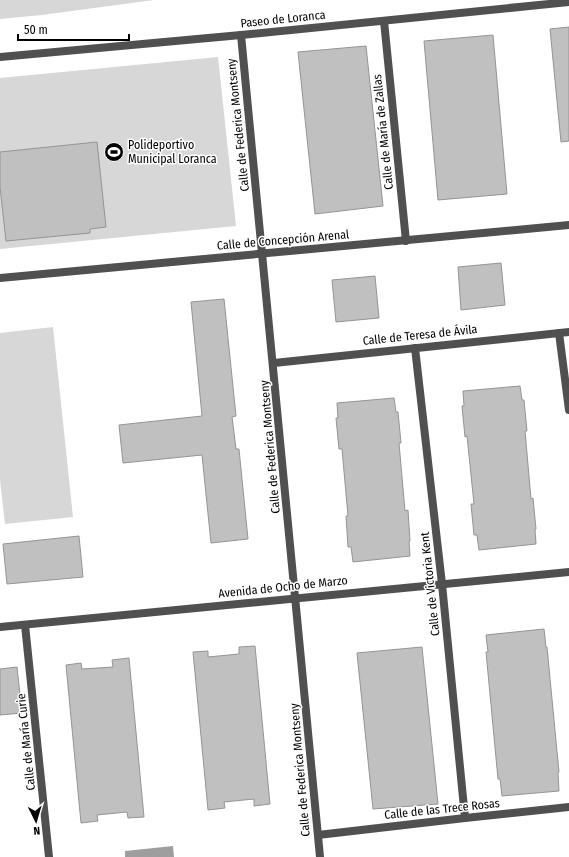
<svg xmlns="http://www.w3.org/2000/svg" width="569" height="857" font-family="'Fira Sans Condensed',sans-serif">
	<rect width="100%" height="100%" fill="#fff"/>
	<g fill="#d7d7d7">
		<polygon points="0,0 154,0 42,15 0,19"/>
		<polygon points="218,57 236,226 0,249 0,78"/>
		<polygon points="53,327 73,517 5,524 0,480 0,333"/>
	</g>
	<polygon fill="#9e9e9e" points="173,846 174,857 125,857 125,851"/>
	<g fill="#c0c0c0" stroke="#949494">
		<polygon points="569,27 569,141 561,142 550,29"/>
		<polygon points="493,35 507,194 438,200 424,41"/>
		<polygon points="366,46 383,206 315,214 298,52"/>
		<polygon points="97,142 106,227 90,229 90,233 6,241 0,187 0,152"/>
		<polygon points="501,263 505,305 461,310 458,267"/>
		<polygon points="375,276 379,318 336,322 332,280"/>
		<polygon points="224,299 236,416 232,417 236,449 239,449 248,539 211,543 202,455 123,463 119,425 202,416 191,302"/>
		<polygon points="520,386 522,400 524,400 527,431 525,431 531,499 533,498 536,529 535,529 536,544 479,550 477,535 474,535 471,504 474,504 467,436 465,437 462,406 464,406 463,391"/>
		<polygon points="394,398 396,412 398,412 401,443 399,443 405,511 408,510 410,541 409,541 410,556 353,562 351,547 348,547 346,516 348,516 342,449 339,449 336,418 338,418 337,403"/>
		<polygon points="79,536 83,577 7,584 3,544"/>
		<polygon points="544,629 546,647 547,647 559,772 558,773 559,791 502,796 500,779 498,779 486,652 488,652 486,635"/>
		<polygon points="255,646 270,804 254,806 254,799 224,802 225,808 208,810 193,652 208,651 208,657 239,654 239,647"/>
		<polygon points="422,647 438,804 373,809 357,653"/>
		<polygon points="129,658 144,817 128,818 127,812 97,815 98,821 81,823 66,665 81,663 82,669 113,667 112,660"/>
		<polygon points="17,667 22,713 0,715 0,669"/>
	</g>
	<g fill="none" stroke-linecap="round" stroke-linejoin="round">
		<g stroke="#505050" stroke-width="8">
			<polyline points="384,21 406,241"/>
			<polyline points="559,333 569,410"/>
			<polyline points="415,348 442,584 465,818"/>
			<polyline points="25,625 49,857"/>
			<polyline points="318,835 465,818 569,807"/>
		</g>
		<g stroke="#505050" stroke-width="8">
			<polyline points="241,35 320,857"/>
			<polyline points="0,278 569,225"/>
			<polyline points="274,363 569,332"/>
		</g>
		<g stroke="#505050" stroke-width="8">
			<polyline points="0,57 241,35 569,2"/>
			<polyline points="0,627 569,572"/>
		</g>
	</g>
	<defs>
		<symbol id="stadium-disc" viewBox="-11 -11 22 22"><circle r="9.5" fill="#000" stroke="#fff"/><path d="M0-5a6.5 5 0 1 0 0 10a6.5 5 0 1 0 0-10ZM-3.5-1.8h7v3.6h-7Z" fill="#fff"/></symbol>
	</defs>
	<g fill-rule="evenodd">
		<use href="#stadium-disc" x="103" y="141" width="22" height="22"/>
	</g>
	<g text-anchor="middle" stroke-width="3" stroke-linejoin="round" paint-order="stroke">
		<g font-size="12" fill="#000" stroke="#fff">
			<text transform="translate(283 19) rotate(-6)" y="4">Paseo de Loranca</text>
			<text transform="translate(238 125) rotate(-96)" y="4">Calle de Federica Montseny</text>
			<text transform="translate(383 132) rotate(-96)" y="4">Calle de María de Zallas</text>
			<text transform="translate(283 240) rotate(-5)" y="4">Calle de Concepción Arenal</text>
			<text transform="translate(420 335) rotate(-6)" y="4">Calle de Teresa de Ávila</text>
			<text transform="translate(270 447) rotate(-95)" y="4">Calle de Federica Montseny</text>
			<text transform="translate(430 584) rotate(-96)" y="4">Calle de Victoria Kent</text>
			<text transform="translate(283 587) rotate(-6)" y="4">Avenida de Ocho de Marzo</text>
			<text transform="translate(26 742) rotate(-96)" y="4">Calle de María Curie</text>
			<text transform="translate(300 770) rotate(-95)" y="4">Calle de Federica Montseny</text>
			<text transform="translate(442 809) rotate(-6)" y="4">Calle de las Trece Rosas</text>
		</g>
		<g font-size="12" fill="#000" stroke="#fff" text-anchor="start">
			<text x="128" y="149">Polideportivo<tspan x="128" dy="14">Municipal Loranca</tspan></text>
		</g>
	</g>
	<g transform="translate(36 821) rotate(175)" stroke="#ffffff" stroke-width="3" paint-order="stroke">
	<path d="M0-3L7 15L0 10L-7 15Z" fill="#000000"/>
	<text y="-6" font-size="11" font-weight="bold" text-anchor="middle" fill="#000000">N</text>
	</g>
	<path d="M18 34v6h111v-6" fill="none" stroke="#000000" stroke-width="2"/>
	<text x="24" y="34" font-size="12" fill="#000000" stroke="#ffffff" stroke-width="3" paint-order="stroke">50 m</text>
</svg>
